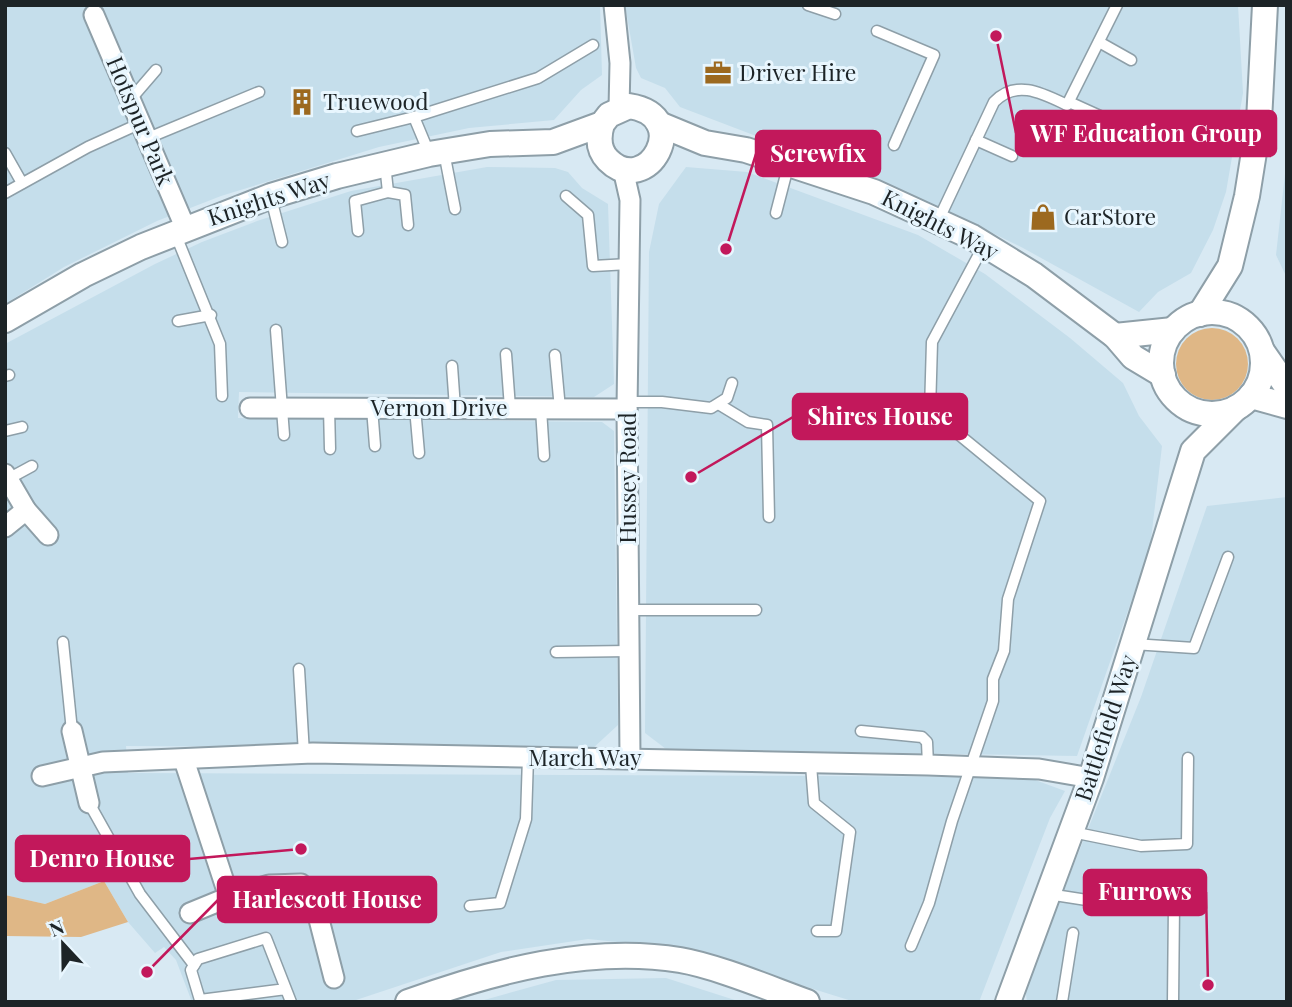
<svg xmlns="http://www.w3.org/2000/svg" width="1292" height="1007" font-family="'Playfair Display',serif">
	<rect width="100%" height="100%" fill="#d8e9f3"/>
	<g fill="#c5deeb">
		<polygon points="5,5 600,5 602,75 581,90 554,120 469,128 379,147 221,196 157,221 64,267 5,304"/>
		<polygon points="625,5 1238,5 1243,93 1226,192 1213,230 1191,273 1158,292 1139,312 1023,248 929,202 680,107 665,88 641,78 636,68"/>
		<polygon points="1287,156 1287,278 1276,255"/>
		<polygon points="487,167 555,168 568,172 582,188 608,204 614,384 594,397 239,392 238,418 602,422 614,431 618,725 592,749 126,746 128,773 1027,777 1065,791 1050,818 979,1002 855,1002 685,949 588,939 501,952 350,1002 192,1002 176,960 164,947 155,953 128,922 104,881 45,904 5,895 5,344 155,264 202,242 257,221 351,191"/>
		<polygon points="686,167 747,172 918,235 985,274 1070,338 1123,383 1139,416 1162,446 1150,548 1077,756 666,749 645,733 649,252 659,204"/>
		<polygon points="1287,497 1287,1002 1027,1002 1025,986 1141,697 1207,506"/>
		<polygon points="666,978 741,1002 477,1002 556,980"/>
	</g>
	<g fill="#dfb786">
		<circle cx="1212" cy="364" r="36"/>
		<polygon points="104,881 128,922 81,937 5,936 5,895 45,904"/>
	</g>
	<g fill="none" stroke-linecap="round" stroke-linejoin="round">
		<defs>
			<g id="service">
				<polyline points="808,5 835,14"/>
				<polyline points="877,31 934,55 894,145"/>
				<polyline points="1099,42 1131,60"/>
				<polyline points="131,99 156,70"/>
				<polyline points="1069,102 1111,121"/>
				<polyline points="357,131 414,117"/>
				<polyline points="148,138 259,92"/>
				<polyline points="976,140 1012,156"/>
				<polyline points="444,152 455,209"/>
				<polyline points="5,153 22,183"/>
				<polyline points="429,153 414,117 538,78 593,45"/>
				<polyline points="385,164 388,192"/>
				<polyline points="5,193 88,147 141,123"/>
				<polyline points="566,196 588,215 593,266 629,264"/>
				<polyline points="271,198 282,242"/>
				<polyline points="776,213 789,163"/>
				<path d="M 938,221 L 994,102 C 1016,79 1042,93 1067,105 L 1117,5"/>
				<polyline points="358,231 355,201 388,192 405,195 408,225"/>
				<polyline points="175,233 220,344 222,396"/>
				<polyline points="178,321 211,315"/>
				<polyline points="276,330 284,435"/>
				<polyline points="506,354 510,408"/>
				<polyline points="555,355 560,409"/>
				<polyline points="452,366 455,408"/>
				<polyline points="5,376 9,375"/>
				<polyline points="627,402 662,402 711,408 727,398 732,383"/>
				<polyline points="720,405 748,422 767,425 769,517"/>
				<polyline points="329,408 330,449"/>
				<polyline points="372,408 375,446"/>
				<polyline points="415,408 419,453"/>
				<polyline points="541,409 544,456"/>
				<polyline points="5,431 22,427"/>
				<polyline points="8,479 32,466"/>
				<polyline points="629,610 756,610"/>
				<polyline points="63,642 72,731"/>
				<polyline points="1133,644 1194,648 1228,557"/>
				<polyline points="556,652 629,651"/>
				<polyline points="299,669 304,754"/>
				<polyline points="861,731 922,737 927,742 928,765"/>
				<polyline points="811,765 814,803 850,832 836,931 817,931"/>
				<polyline points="89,803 140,894 194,965"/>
				<polyline points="1072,832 1141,846 1187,844 1188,758"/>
				<polyline points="1048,894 1106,903 1174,905 1173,1002"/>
				<polyline points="470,906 500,903 526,819 528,757"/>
				<polyline points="911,946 929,903 952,821 993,701 993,679 1004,651 1008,599 1040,501 930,411 932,342 984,245"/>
				<polyline points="286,989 200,1000 191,970 198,959 266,938 291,1002"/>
				<polyline points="1062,1002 1073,933"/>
			</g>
			<g id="minor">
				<polyline points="614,5 620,63 619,109"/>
				<polyline points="94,15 185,227"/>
				<polyline points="623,169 630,200 627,409 630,757"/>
				<polyline points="250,408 627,409"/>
				<polyline points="5,474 26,510 48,535"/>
				<polyline points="5,527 26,510"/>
				<polyline points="72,731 89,803"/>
				<polyline points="184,760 229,897 269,885 301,884 314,900 334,978"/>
				<polyline points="42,776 103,762 313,753 928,765 1039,769 1091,778"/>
				<polyline points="190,913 229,897"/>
			</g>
			<g id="tertiary">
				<polyline points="659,124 705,143 746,150 874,192 972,237 1034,275 1115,336 1133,357 1163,375"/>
				<circle cx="1212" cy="363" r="51"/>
				<polyline points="1200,314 1230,266 1247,196 1259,121 1265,5"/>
				<path d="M 5,320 L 83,275 L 141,247 L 271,196 L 337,176 L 429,154 L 490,144 L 553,142 L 602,124 L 609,115 L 629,106 C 695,116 647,199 608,160 C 598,150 598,137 602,124"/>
				<polyline points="1115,336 1173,330"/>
				<polyline points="1262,351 1287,387"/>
				<polyline points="1251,396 1287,406"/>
				<path d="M 408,1002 C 494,971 590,945 680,960 C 716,966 771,989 807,1002"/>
				<polyline points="1008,1002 1091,778 1193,451 1236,408"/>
			</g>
		</defs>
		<use href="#service" stroke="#8e9fa8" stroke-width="13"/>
		<use href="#minor" stroke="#8e9fa8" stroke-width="23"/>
		<use href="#tertiary" stroke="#8e9fa8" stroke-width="28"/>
		<use href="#service" stroke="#fff" stroke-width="10"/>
		<use href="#minor" stroke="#fff" stroke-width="19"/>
		<use href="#tertiary" stroke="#fff" stroke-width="24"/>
	</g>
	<defs>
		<symbol id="office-bare" viewBox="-9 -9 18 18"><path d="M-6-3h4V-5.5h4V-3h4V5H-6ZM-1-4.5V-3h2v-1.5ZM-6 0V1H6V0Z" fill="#9c691f" stroke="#e8f6fe" stroke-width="2.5" paint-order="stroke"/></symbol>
		<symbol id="building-bare" viewBox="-9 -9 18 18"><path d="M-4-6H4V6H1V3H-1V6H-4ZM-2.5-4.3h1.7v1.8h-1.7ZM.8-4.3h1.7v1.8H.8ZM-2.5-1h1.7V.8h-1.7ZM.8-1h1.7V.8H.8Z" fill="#9c691f" stroke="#e8f6fe" stroke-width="2.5" paint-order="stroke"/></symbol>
		<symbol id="shop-bare" viewBox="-9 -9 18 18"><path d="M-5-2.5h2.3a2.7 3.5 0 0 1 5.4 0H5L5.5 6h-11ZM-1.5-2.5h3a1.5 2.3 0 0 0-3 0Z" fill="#9c691f" stroke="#e8f6fe" stroke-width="2.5" paint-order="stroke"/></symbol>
	</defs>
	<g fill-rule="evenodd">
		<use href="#office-bare" x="699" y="54" width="38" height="38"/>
		<use href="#building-bare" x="283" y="83" width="38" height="38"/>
		<use href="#shop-bare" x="1024" y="198" width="38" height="38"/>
	</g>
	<g text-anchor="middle" stroke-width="6" stroke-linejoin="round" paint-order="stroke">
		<g font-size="23" fill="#1d2427" stroke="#e8f6fe" text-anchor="start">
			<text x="739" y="81">Driver Hire</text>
			<text x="323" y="110">Truewood</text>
			<text x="1064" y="225">CarStore</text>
		</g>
		<g font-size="23" fill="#1d2427" stroke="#e8f6fe">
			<text transform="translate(140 121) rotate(67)" y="8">Hotspur Park</text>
			<text transform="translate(269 199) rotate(-18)" y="8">Knights Way</text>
			<text transform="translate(940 225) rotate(27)" y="8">Knights Way</text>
			<text x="439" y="416">Vernon Drive</text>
			<text transform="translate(628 478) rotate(-90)" y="8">Hussey Road</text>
			<text transform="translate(1106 728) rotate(-72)" y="8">Battlefield Way</text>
			<text x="585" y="766">March Way</text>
		</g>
	</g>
	<path fill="none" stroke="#c2185b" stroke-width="2.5" d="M996 36L1016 133M726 249L756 154M691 477L793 417M301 849L189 859M1208 985L1206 892M147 972L218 900"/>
	<g fill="#c2185b" stroke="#e8f6fe" stroke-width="2.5">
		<circle cx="996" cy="36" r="7"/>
		<circle cx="726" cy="249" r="7"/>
		<circle cx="691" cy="477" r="7"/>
		<circle cx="301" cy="849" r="7"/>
		<circle cx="1208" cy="985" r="7"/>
		<circle cx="147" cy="972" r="7"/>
	</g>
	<g fill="#c2185b" stroke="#c2185b" stroke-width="2.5">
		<rect x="1016" y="111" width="260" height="45" rx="7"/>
		<rect x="756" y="131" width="124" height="45" rx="7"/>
		<rect x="793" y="394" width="174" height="45" rx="7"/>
		<rect x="16" y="836" width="173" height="45" rx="7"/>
		<rect x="1084" y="870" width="122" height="45" rx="7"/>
		<rect x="218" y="877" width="218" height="45" rx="7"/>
	</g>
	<g font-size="24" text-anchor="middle" font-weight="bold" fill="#fff">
		<text x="1146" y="142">WF Education Group</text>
		<text x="818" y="162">Screwfix</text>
		<text x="880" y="425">Shires House</text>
		<text x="102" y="867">Denro House</text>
		<text x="1145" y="900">Furrows</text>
		<text x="327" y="908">Harlescott House</text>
	</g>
	<rect width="1292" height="1007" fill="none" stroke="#1d2427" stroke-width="14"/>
	<g transform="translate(63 944) rotate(338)" stroke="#e8f6fe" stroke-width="5" paint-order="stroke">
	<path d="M0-5L12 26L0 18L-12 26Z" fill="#1d2427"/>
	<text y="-10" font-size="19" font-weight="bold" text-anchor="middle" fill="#1d2427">N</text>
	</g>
</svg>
